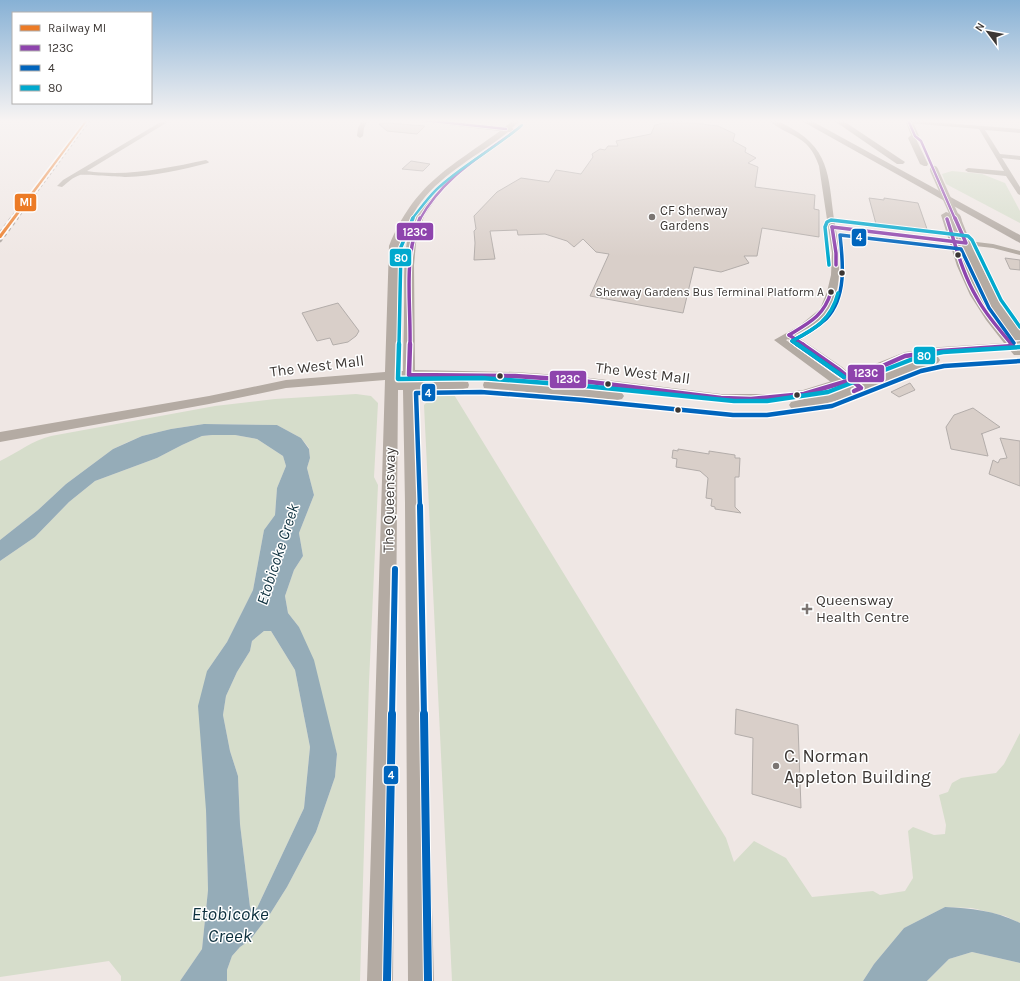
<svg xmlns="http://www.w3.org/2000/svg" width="1020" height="981" font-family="Karla,sans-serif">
	<rect width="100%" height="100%" fill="#efe7e4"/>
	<g fill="#d6ddcb">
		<polygon points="952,171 982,174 1005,183 1020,211 1020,223 946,184 942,174"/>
		<polygon points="453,393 726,838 734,862 754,841 786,858 812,897 873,891 880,895 905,891 913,878 908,831 913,827 934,835 945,834 946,825 939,795 948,792 952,783 961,778 996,773 1004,764 1020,733 1020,923 1005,916 972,908 945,907 904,928 874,964 863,981 452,981 424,405 433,396"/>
		<path d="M 356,394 L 371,396 L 378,403 L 374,477 L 378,485 L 369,682 L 360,981 L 227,981 L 227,970 L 232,956 L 240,947 L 250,940 L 270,914 L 287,887 L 316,832 L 335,777 L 337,754 L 299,627 L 288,613 L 285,596 L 294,570 L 303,556 L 299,533 L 314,495 L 307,468 L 310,458 L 309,448 L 301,438 L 277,425 L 204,424 L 171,429 L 142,436 L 128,442 L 113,449 L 66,484 L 38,510 L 0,540 L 0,461 C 17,453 33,440 51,436 L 215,406 L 275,399 Z"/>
		<polygon points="212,435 235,435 257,439 283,456 286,466 277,488 275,515 264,530 253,590 227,642 207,671 206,810 208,890 202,949 180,981 121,981 121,976 109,961 0,977 0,561 35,537 69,502 95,481 157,458 182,445 202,436"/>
		<polygon points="264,631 271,631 295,670 310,747 304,808 257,908 252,912 250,907 240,824 238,776 230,751 223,715 226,696 237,672 250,651 252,641"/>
		<polygon points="972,952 1020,963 1020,981 927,981 949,959"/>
	</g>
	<g fill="#95acb8" fill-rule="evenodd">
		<path d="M 204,424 L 277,425 L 301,438 L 309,449 L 310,458 L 307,468 L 314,495 L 299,533 L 303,556 L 294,570 L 285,596 L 288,613 L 299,627 L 314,660 L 337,754 L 335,777 L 316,832 L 287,887 L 270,914 L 250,940 L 240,947 L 232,956 L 227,970 L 227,981 L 180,981 L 202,949 L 208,890 L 206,810 L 198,706 L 207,671 L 227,642 L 253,590 L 264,530 L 275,515 L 277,488 L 286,466 L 283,456 L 257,439 L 235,435 L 212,435 L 202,436 L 182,445 L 157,458 L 95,481 L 69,502 L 35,537 L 0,561 L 0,540 L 38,510 L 66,484 L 113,449 L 142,436 L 171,429 ZM 264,631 L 271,631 L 295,670 L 310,747 L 304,808 L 257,908 L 252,911 L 250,907 L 240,824 L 238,776 L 230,751 L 223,715 L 226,696 L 237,672 L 250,651 L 252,641 Z"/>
		<path d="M 945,907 C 971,908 996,911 1020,923 L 1020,963 L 972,952 L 949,959 L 927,981 L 863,981 L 874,964 L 904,928 Z"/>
	</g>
	<g fill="#d9cfc9" stroke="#b3adaa">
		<polygon points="676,121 718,126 735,134 733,141 746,148 745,152 756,158 748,163 758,167 755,187 815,195 814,209 819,210 819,237 762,228 757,256 744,256 749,263 721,272 694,267 683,313 590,296 609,254 596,252 583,239 574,247 567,241 545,234 518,235 517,230 490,231 495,259 474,260 475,243 474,231 476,229 474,216 497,192 521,178 549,182 556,170 581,174 593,157 592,154 600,149 605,150 608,146 618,146 616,141 651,134 655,125"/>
		<polygon points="387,123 425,126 417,134 387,131 379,124"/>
		<polygon points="411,161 430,164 423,171 402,169"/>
		<polygon points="869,198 884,200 884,198 918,203 927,229 876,224"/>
		<polygon points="1005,258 1020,260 1020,270 1010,269"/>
		<polygon points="338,303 359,331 356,336 348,342 333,345 330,338 317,341 302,313"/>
		<polygon points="910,383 915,390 899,397 891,392"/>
		<polygon points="973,408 1000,427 981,434 982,434 988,456 951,449 946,427 954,415"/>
		<polygon points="1000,438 1020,441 1020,486 989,474 993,460 998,463 1000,459 1007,458"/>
		<polygon points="678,449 709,454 709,451 735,455 735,458 740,458 739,477 735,477 735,507 741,513 715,509 715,507 711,506 712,499 706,498 708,478 700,471 676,467 677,459 672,458 673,450 678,451"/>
		<polygon points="736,709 798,725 801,808 752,794 753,738 735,734"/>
	</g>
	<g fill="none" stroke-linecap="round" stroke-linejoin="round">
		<g fill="#b3aba3" fill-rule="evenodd">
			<path d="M 164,120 L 171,120 L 87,171 C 127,177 167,168 206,160 L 209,162 L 208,163 C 182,170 153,176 126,177 C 118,177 83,174 80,175 C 73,177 67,183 62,187 L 57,186 L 63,180 Z"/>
			<polygon points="362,120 368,120 364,128 363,136 360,138 357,136 358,128"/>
			<path d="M 768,120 C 776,119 783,124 791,128 C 833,151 828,183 835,225 L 993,244 L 1020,251 L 1020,255 L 993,248 L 836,230 C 840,253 843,292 828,312 C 821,321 806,330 795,335 L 842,367 L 866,388 L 861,391 L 857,390 L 834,371 L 788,339 L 786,340 L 855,390 L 856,392 L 855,394 L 847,394 L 774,340 L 799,326 L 820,309 L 827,292 L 831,275 L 832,253 L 819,166 C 808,133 789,138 768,120 Z"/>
			<polygon points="906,120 1020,129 1020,133 985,130 1000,154 1020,156 1020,160 1002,158 1020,187 1020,195 1018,194 1006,176 968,172 965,170 968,168 1004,171 979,129 908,123 905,121"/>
		</g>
		<g fill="#b4aba3" fill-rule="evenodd">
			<path d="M 418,120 L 439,120 L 505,127 L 513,120 L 521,120 L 512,128 L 515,130 L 514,132 L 508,132 C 479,155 444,172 421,202 C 411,215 405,231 399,246 L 398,371 L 403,371 C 403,350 404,330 404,309 C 405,271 400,236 423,203 C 427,198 430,192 436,190 L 440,193 L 424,216 L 416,243 L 414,265 L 415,370 L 515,372 L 574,376 L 721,394 L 776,394 L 803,390 L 835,380 L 905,352 L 941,347 L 1004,343 L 986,320 L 970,295 L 957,266 L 941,215 L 946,212 L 949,213 L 953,221 L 957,218 L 962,221 L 973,249 L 1000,304 L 1020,331 L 1020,340 L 1014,340 L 1016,342 L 1020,341 L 1020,355 L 1014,355 L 1009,349 L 941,355 L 908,359 L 845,386 L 804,398 L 776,402 L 721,402 L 574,384 L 515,380 L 415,379 L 415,382 L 463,381 L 468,382 L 469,385 L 468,388 L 463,389 L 416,390 L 421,503 L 434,981 L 408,981 L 405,503 L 403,390 L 398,390 L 393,981 L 367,981 L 385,380 L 286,388 L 209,404 L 0,442 L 0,432 L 209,396 L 286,380 L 385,372 L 389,246 C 415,183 448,169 500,131 L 422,122 ZM 955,229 L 963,249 L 989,304 L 1014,339 C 1002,325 989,311 980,295 C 969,274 963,251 955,229 ZM 398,379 L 403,379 L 403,382 L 398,382 Z"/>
			<polygon points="905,120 912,120 919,136 916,139 928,164 927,166 924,166 920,164 908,138 911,135"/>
			<path d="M 934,356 L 938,357 L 940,360 L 938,363 C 910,370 885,384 858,394 C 838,401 817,406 796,409 L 791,408 L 789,405 L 791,402 L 839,391 L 901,366 Z"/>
			<polygon points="489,381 617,392 622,393 624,396 622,399 617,400 484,388 483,385 484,382"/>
		</g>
		<g fill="#b0a7a0" fill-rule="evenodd">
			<polygon points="800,120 810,120 1020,235 1020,243"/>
			<polygon points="833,120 842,120 905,162 903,164 897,164"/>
		</g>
		<g stroke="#aea6a2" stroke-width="1.5" stroke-dasharray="2.5 2.5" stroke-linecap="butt">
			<polyline points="10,219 16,211"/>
			<polyline points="17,219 90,120"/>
		</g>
		<g stroke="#aea6a2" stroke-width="2" stroke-dasharray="3.5 3.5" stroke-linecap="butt">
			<polyline points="0,232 11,218"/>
			<polyline points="0,242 18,218"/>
		</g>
		<polyline stroke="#b4aba3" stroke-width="8" points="934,170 956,219"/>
		<polyline stroke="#b4aba3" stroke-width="10" points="956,218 957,221"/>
		<defs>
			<g id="bus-1-far2">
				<polyline points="422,120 506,129"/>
				<polyline points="908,120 915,136 921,141 955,219"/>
				<path d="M 420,219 C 444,176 482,156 520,127"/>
			</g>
			<g id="bus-1-far1">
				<path d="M 947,219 C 956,246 962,273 977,298 C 986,315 1000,330 1012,345"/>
				<polyline points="832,227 966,243 955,218"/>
				<polyline points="832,227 836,253 836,265"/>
				<polyline points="789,335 804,345"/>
				<path d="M 789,335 C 809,323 824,316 831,292"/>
				<path d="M 410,345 C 411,302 403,259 420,218"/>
			</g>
			<g id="bus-1">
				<polyline points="410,344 409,375 515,376 574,380 721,398 751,399 804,394 851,380 905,356 941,351 1013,346"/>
				<polyline points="802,344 838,369 861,388 854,391"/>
				<polyline points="1011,344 1013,346"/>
			</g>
			<path id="bus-2-far3" d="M 798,345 L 792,341 C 804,335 816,328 826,319 C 847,297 843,262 840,235 L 961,249 L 989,308 L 1014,343"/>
			<g id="bus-2-far2">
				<polyline points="797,344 844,377"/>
				<polyline points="420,507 416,393 481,392 583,400 733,415 767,415 832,406 921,371 944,366 1020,361"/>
			</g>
			<g id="bus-2-far1">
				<polyline points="420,506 424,715"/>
				<polyline points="392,715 395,569"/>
			</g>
			<g id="bus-2">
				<polyline points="424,714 428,981"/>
				<polyline points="387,981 392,714"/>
			</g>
			<path id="bus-3-far2" d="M 412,219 C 420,209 427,199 436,190 C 462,165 495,149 522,125"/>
			<g id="bus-3-far1">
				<polyline points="829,265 825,227 827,222 831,220 968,236 972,240 1001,300 1020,327"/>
				<polyline points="399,345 401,247 413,218"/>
				<path d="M 798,345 L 792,341 C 815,329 831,320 838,293"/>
			</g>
			<g id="bus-3">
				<polyline points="399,344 398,379 482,378 585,386 734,401 767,401 828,392 918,357 943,352 1020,347"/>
				<polyline points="797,344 844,377"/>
			</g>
		</defs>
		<use href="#bus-1-far2" stroke="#fff" stroke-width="4"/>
		<use href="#bus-1-far1" stroke="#fff" stroke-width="5.5"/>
		<use href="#bus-1" stroke="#fff" stroke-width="7"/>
		<use href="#bus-2-far3" stroke="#fff" stroke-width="5.5"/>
		<use href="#bus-2-far2" stroke="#fff" stroke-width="7"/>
		<use href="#bus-2-far1" stroke="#fff" stroke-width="9"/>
		<use href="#bus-2" stroke="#fff" stroke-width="10"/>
		<use href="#bus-3-far2" stroke="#fff" stroke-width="4"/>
		<use href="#bus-3-far1" stroke="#fff" stroke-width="5.5"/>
		<use href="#bus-3" stroke="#fff" stroke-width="7"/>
		<use href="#bus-1-far2" stroke="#8e44ad" stroke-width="2.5"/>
		<use href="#bus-1-far1" stroke="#8e44ad" stroke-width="3.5"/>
		<use href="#bus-1" stroke="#8e44ad" stroke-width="4.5"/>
		<use href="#bus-2-far3" stroke="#0065bd" stroke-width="3.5"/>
		<use href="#bus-2-far2" stroke="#0065bd" stroke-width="4.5"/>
		<use href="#bus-2-far1" stroke="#0065bd" stroke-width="6"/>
		<use href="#bus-2" stroke="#0065bd" stroke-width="8"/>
		<use href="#bus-3-far2" stroke="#00a9ce" stroke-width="2.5"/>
		<use href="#bus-3-far1" stroke="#00a9ce" stroke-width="3.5"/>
		<use href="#bus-3" stroke="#00a9ce" stroke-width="4.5"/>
		<defs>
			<polygon id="rail-1" points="86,120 88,120 1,238 0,238 0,234"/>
		</defs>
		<use href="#rail-1" stroke="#fff" stroke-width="3"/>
		<use href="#rail-1" fill="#ec7b26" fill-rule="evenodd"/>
	</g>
	<linearGradient id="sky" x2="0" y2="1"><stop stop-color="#87b1d5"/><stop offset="0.47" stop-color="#f8f4f3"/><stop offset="1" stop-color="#f8f4f3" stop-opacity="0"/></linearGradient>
	<rect width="1020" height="257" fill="url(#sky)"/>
	<g fill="#7b7572" stroke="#fff" stroke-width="1.5">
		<circle cx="652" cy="217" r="4"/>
		<path d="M805 603h4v4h4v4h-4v4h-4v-4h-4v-4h4z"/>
		<circle cx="776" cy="766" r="4"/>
	</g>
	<g fill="#3c3734" stroke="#fff" stroke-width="1.5">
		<circle cx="958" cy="255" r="3.5"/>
		<circle cx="842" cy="273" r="3.5"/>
		<circle cx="831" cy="292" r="3.5"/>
		<circle cx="500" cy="376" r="3.5"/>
		<circle cx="608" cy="384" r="3.5"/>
		<circle cx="797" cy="395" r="3.5"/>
		<circle cx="678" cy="410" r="3.5"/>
	</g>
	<g text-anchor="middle" stroke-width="3" stroke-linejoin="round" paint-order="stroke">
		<g font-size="12" fill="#3c3734" stroke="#fff" text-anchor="end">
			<text x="824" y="296">Sherway Gardens Bus Terminal Platform A</text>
		</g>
		<g font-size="13" fill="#3c3734" stroke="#fff" text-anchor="start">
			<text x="660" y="215">CF Sherway<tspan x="660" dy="15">Gardens</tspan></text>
		</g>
		<g font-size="15" fill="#3c3734" stroke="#fff">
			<text transform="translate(317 366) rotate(-7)" y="5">The West Mall</text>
			<text transform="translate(643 373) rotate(7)" y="5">The West Mall</text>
			<text transform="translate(389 500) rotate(-89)" y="5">The Queensway</text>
		</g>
		<g font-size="15" fill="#3c3734" stroke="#fff" text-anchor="start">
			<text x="816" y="605">Queensway<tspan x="816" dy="17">Health Centre</tspan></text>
		</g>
		<g font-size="16" font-style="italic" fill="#0d303e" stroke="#fff">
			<text transform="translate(277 554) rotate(-72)" y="6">Etobicoke Creek</text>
		</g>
		<g font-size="18" fill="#3c3734" stroke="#fff" text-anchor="start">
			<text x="784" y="762">C. Norman<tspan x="784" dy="21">Appleton Building</tspan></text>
		</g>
		<g font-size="19" font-style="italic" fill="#0d303e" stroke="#fff">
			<text x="230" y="920">Etobicoke<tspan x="230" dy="22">Creek</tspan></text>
		</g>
	</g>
	<g stroke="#fff" stroke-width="1.5">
		<rect x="14" y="193" width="23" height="19" rx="4" fill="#ec7b26"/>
		<rect x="396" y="222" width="38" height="19" rx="4" fill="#8e44ad"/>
		<rect x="851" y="228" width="16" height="19" rx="4" fill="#0065bd"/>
		<rect x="389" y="248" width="23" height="19" rx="4" fill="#00a9ce"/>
		<rect x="913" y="346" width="23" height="19" rx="4" fill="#00a9ce"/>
		<rect x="847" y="364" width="38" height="19" rx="4" fill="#8e44ad"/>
		<rect x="549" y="370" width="38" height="19" rx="4" fill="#8e44ad"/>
		<rect x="421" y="383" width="15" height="19" rx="4" fill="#0065bd"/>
		<rect x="383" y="765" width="16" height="20" rx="4" fill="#0065bd"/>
	</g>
	<g font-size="11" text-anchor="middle" font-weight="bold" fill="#fff">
		<text x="26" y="206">MI</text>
		<text x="415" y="236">123C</text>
		<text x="859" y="241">4</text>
		<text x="401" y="262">80</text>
		<text x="924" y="360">80</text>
		<text x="866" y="377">123C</text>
		<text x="568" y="383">123C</text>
		<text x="428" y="397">4</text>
		<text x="391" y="779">4</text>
	</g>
	<rect x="12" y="12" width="140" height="92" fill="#ffffff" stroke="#b1afae"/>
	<rect x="20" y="25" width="20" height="6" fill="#ec7b26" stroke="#b1afae"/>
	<text x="48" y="32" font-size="12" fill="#3c3734">Railway MI</text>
	<rect x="20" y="45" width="20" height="6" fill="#8e44ad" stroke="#b1afae"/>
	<text x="48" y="52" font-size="12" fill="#3c3734">123C</text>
	<rect x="20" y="65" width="20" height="6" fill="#0065bd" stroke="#b1afae"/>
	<text x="48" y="72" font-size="12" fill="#3c3734">4</text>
	<rect x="20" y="85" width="20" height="6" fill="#00a9ce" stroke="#b1afae"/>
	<text x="48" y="92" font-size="12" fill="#3c3734">80</text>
	<g transform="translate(988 32) rotate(302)" stroke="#ffffff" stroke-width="3" paint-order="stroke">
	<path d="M0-3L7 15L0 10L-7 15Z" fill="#3c3734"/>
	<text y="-6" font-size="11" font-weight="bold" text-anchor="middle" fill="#3c3734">N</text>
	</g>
</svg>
